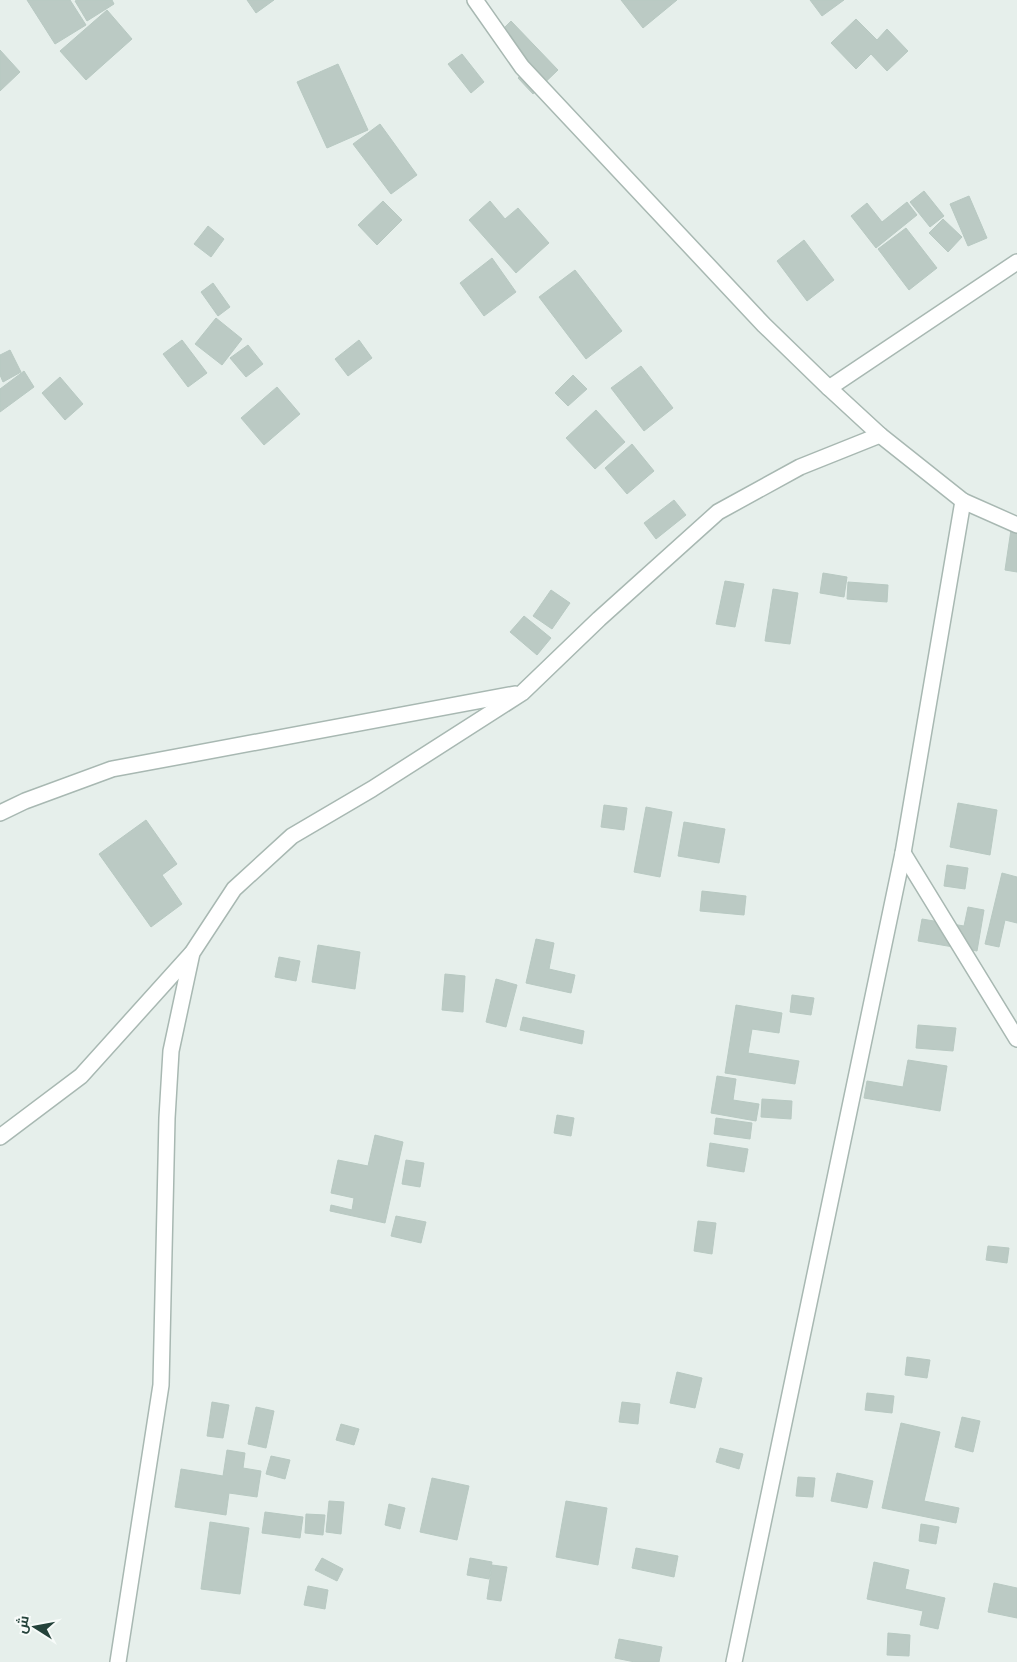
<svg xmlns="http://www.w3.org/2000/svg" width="1017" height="1662" font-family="'Titillium Web',Cairo,sans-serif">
	<rect width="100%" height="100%" fill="#e6efeb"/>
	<g fill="#bbcac4" stroke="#b8c9c2">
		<polygon points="27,0 70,0 86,25 55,44"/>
		<polygon points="77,0 112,0 114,4 87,21 75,1"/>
		<polygon points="247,0 274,0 256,13"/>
		<polygon points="621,0 677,0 643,28"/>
		<polygon points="810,0 844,0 822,16"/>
		<polygon points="107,10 132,39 86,80 60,51"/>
		<polygon points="856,19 877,40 887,29 908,51 887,71 871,54 856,69 831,43"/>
		<polygon points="511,21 558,70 533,94 518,78 527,69 496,36"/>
		<polygon points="0,50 20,72 0,91"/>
		<polygon points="462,54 484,82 471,93 448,64"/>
		<polygon points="338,64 368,130 327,148 297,82"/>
		<polygon points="380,124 417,175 391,194 353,144"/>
		<polygon points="924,191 944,216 930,227 910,202"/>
		<polygon points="969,196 987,238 968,246 950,204"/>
		<polygon points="383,201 402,220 377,245 358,225"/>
		<polygon points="490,201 505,219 518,208 549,243 516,273 469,220"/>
		<polygon points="907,202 917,215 876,248 851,216 867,203 882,222"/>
		<polygon points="943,219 962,237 948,252 929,233"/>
		<polygon points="208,226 224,239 211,257 194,244"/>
		<polygon points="906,228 937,268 909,290 878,249"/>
		<polygon points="804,240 834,280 807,301 777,261"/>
		<polygon points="492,258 516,292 484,316 460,283"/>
		<polygon points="575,270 622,331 586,359 539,297"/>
		<polygon points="213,283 230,307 218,316 201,292"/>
		<polygon points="216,318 242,339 222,365 195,344"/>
		<polygon points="182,340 207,373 188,387 163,354"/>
		<polygon points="359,340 372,358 348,376 335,359"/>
		<polygon points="248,345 263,364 246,377 230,358"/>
		<polygon points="10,350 21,372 3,382 0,375 0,355"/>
		<polygon points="641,366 673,408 644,431 611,388"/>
		<polygon points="24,371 34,387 0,412 0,389"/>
		<polygon points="573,375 587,389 568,406 555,393"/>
		<polygon points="60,377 83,404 65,420 42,393"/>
		<polygon points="277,387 300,414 264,445 241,418"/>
		<polygon points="596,410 625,442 595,469 566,438"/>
		<polygon points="632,444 654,471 627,494 605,468"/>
		<polygon points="674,500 686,515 656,539 644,523"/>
		<polygon points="1012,523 1017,524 1017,572 1005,570"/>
		<polygon points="823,573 847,577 844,597 820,593"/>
		<polygon points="725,581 744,584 735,627 716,624"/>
		<polygon points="848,582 888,585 887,602 847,599"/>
		<polygon points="773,589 798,593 790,644 765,641"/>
		<polygon points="551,590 570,603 552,629 533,616"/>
		<polygon points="524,616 551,638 537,655 510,632"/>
		<polygon points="958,803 997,810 990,855 950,847"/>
		<polygon points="604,805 627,808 624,830 601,827"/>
		<polygon points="646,807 672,812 660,877 634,872"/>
		<polygon points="146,820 177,864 162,875 182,904 151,927 99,854"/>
		<polygon points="684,822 725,829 719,863 678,856"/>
		<polygon points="947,865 968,868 965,889 944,886"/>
		<polygon points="1002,873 1017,877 1017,923 1005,920 999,947 985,944"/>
		<polygon points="702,891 746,896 744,915 700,911"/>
		<polygon points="968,907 984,910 977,951 918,941 922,919 964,926"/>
		<polygon points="536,939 554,943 549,969 575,975 571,993 526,983"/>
		<polygon points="318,945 360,952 355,989 312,982"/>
		<polygon points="279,957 300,961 296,981 275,977"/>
		<polygon points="445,974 465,976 463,1012 442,1010"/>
		<polygon points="496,979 517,985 506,1027 486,1022"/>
		<polygon points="792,995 814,998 811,1015 790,1012"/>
		<polygon points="736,1005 782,1013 779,1033 752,1029 748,1053 799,1061 795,1084 725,1073"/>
		<polygon points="523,1017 584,1031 582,1044 520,1030"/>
		<polygon points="918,1025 956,1028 953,1051 916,1048"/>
		<polygon points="908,1060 947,1066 940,1111 864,1098 867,1081 903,1087"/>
		<polygon points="717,1076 736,1079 733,1100 759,1104 756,1121 711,1113"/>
		<polygon points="762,1099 792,1101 791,1119 761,1117"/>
		<polygon points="557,1115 574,1118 571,1136 554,1133"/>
		<polygon points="716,1118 752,1123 750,1139 714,1134"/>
		<polygon points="375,1135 403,1142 385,1223 330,1211 331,1205 352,1210 354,1198 331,1193 338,1160 368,1166"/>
		<polygon points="710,1143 748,1149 744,1172 707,1166"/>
		<polygon points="406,1160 424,1163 420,1187 402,1184"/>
		<polygon points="396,1216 426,1222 421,1243 391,1236"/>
		<polygon points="698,1221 716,1223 712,1254 694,1251"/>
		<polygon points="988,1246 1009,1248 1007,1263 986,1260"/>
		<polygon points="907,1357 930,1360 927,1378 905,1375"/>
		<polygon points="677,1372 702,1378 695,1408 670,1403"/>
		<polygon points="867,1393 894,1396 892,1413 865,1410"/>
		<polygon points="212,1402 229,1405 223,1438 207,1436"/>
		<polygon points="622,1402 640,1404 638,1424 619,1422"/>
		<polygon points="256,1407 274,1411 266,1448 248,1444"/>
		<polygon points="962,1417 980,1421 973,1452 955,1447"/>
		<polygon points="901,1423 940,1432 924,1501 959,1508 956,1523 882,1508"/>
		<polygon points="341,1424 359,1429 354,1445 336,1440"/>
		<polygon points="720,1448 743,1454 739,1469 716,1462"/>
		<polygon points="227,1450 245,1453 243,1468 261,1471 257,1497 229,1493 226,1515 175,1507 181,1469 223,1476"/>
		<polygon points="271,1456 290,1460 285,1479 266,1474"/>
		<polygon points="837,1473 873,1481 867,1508 831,1501"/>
		<polygon points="798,1477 815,1478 813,1497 796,1496"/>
		<polygon points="432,1478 469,1486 457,1540 420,1532"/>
		<polygon points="329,1501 344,1502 341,1534 326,1532"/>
		<polygon points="566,1501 607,1508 598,1565 556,1557"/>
		<polygon points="389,1504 405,1508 400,1529 385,1525"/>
		<polygon points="265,1512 303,1517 300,1538 262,1533"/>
		<polygon points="306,1514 325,1515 323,1535 305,1533"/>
		<polygon points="210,1522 249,1528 240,1594 201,1589"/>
		<polygon points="921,1524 939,1527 936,1544 919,1541"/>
		<polygon points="636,1548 678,1556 674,1577 632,1568"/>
		<polygon points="322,1558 343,1569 337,1581 315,1570"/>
		<polygon points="470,1558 492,1562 489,1579 467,1575"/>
		<polygon points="874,1562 909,1570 905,1589 945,1598 938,1629 920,1625 923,1611 867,1599"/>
		<polygon points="492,1565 507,1567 501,1601 487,1599"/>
		<polygon points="994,1583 1017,1588 1017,1618 988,1612"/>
		<polygon points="308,1586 328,1590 325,1609 304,1605"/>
		<polygon points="888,1633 910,1635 909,1656 887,1655"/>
		<polygon points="619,1639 662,1647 659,1662 635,1662 615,1658"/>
	</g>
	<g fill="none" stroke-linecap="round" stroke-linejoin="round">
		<defs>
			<g id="minor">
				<polyline points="475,0 522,67 764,325 829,388 880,435 963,501 1017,525"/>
				<polyline points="829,388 1017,262"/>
				<polyline points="0,813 25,801 112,769 515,694"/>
				<polyline points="903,853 1017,1039"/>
				<polyline points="0,1137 81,1076 191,954"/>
				<polyline points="118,1662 161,1385 167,1118 171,1051 192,953 234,889 292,836 372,789 522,693 599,619 718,512 800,467 880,435"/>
				<polyline points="734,1662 903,853 963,501"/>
			</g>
		</defs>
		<use href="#minor" stroke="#a8b8b2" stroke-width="18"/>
		<use href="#minor" stroke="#fff" stroke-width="15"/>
	</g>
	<g transform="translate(35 1627) rotate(281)" stroke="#f7fbf9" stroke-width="4" paint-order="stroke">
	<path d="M0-4L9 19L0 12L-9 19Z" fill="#24423a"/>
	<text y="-8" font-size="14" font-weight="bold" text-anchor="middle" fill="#24423a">ش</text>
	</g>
</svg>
